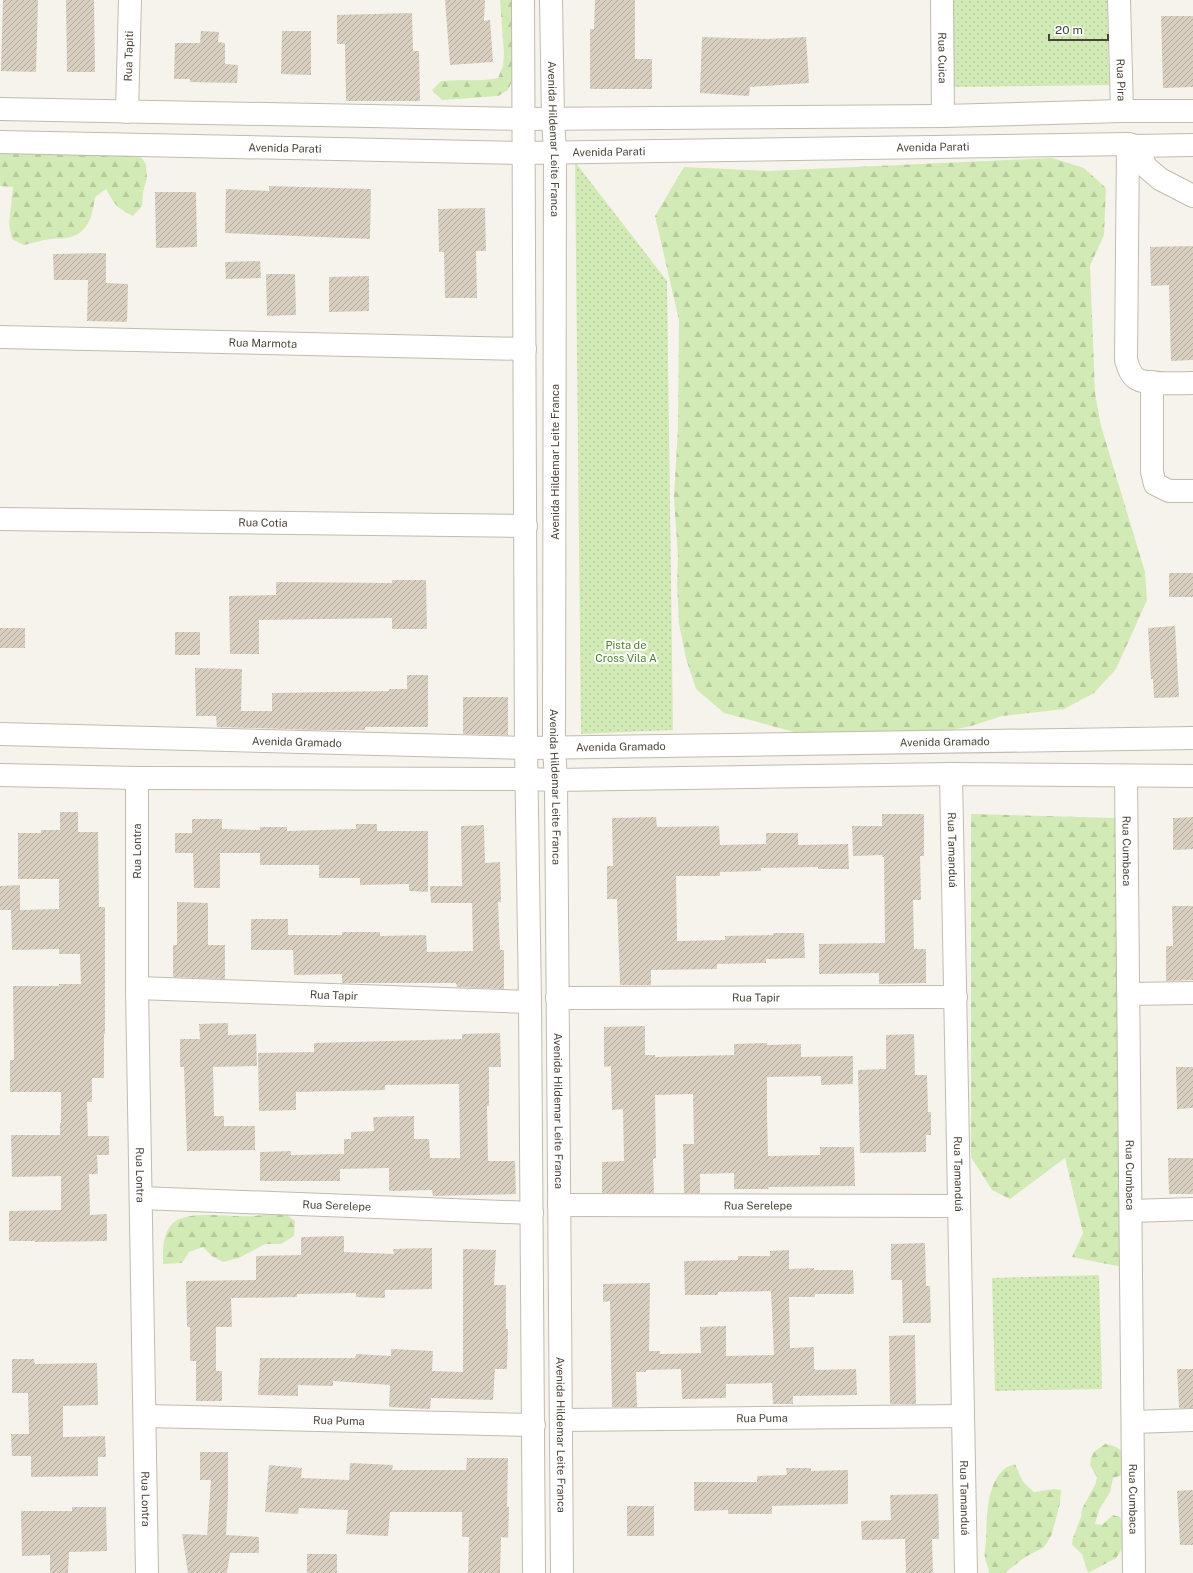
<svg xmlns="http://www.w3.org/2000/svg" width="1193" height="1573" font-family="'Public Sans',sans-serif">
	<defs>
		<pattern id="forest-firs" width="22" height="20" patternUnits="userSpaceOnUse"><rect width="22" height="20" fill="#d2eab5"/><path d="M5 1l3.5 6h-7zM16 11l3.5 6h-7z" fill="#b6ca9c"/></pattern>
		<pattern id="park-dots" width="8" height="8" patternUnits="userSpaceOnUse"><rect width="8" height="8" fill="#d2eab5"/><path d="M2 2h.1M6 6h.1" fill="none" stroke="#b6ca9c" stroke-width="1.8" stroke-linecap="round"/></pattern>
		<pattern id="building-hatch" width="6" height="6" patternUnits="userSpaceOnUse"><rect width="6" height="6" fill="#d8cfc1"/><path d="M-1 1l2-2M0 6l6-6M5 7l2-2" fill="none" stroke="#b1aa9e"/></pattern>
	</defs>
	<rect width="100%" height="100%" fill="#f6f3ec"/>
	<g fill="url(#forest-firs)">
		<path d="M 500,0 L 517,0 L 514,77 L 508,90 L 498,96 L 442,100 L 432,90 L 441,81 C 460,79 479,82 498,78 L 503,66 L 504,53 Z"/>
		<path d="M 0,150 L 137,152 L 146,164 L 147,178 L 143,192 L 142,206 L 133,216 C 116,207 115,205 106,189 L 95,197 C 92,217 89,234 66,238 C 61,239 56,238 51,239 C 42,240 33,243 24,245 L 12,239 L 9,225 L 13,187 L 0,186 Z"/>
		<polygon points="1052,158 1084,168 1106,188 1104,235 1090,266 1095,393 1101,426 1145,572 1147,600 1116,669 1094,693 1064,709 1002,716 971,726 937,733 828,735 794,732 724,713 696,689 686,658 679,624 677,584 678,557 674,497 678,428 679,320 655,216 684,167 768,171"/>
		<polygon points="971,814 1117,818 1122,1267 1072,1257 1083,1233 1065,1158 1010,1199 992,1190 971,1157"/>
		<path d="M 283,1212 L 295,1221 L 294,1236 L 281,1244 L 265,1244 L 239,1258 L 223,1262 L 212,1256 L 203,1247 L 189,1252 L 182,1263 L 163,1264 C 163,1252 162,1233 173,1223 C 188,1209 235,1218 255,1216 C 265,1215 274,1213 283,1212 Z"/>
		<path d="M 1105,1444 C 1126,1447 1123,1456 1125,1474 L 1113,1478 L 1110,1492 L 1099,1510 L 1095,1524 L 1102,1525 L 1113,1515 L 1120,1517 L 1123,1525 L 1124,1545 L 1120,1552 L 1116,1558 L 1088,1573 L 1082,1554 L 1072,1545 L 1073,1538 L 1081,1517 L 1082,1509 L 1096,1483 L 1097,1477 L 1090,1465 L 1091,1458 L 1094,1452 Z"/>
		<path d="M 1015,1464 L 1023,1482 L 1034,1492 L 1054,1489 L 1061,1490 L 1060,1503 L 1052,1534 L 1045,1546 L 1039,1550 L 1025,1557 L 1005,1573 L 989,1573 C 989,1567 986,1564 985,1558 C 984,1553 986,1545 986,1540 C 987,1516 986,1471 1015,1464 Z"/>
	</g>
	<g fill="url(#park-dots)">
		<polygon points="953,0 1107,0 1109,85 953,87"/>
		<polygon points="575,162 667,281 673,730 581,734"/>
		<polygon points="1099,1275 1102,1389 995,1391 992,1278"/>
	</g>
	<g fill="url(#building-hatch)">
		<polygon points="3,0 38,0 36,72 1,71"/>
		<polygon points="66,0 94,0 95,72 67,72"/>
		<polygon points="445,0 485,0 484,21 490,20 493,62 450,65"/>
		<polygon points="595,0 635,0 635,59 652,59 652,89 590,89 590,29 594,29"/>
		<polygon points="412,13 413,51 419,51 420,101 346,101 345,44 337,44 337,15"/>
		<polygon points="1161,16 1193,16 1193,87 1163,88"/>
		<polygon points="201,31 219,32 218,42 225,43 225,64 238,65 237,83 190,82 190,79 174,79 175,43 200,43"/>
		<polygon points="282,31 311,31 311,75 281,74"/>
		<polygon points="702,37 768,39 806,37 809,83 750,87 749,96 700,93"/>
		<polygon points="269,186 371,189 370,239 225,233 226,189 269,191"/>
		<polygon points="155,192 196,192 197,247 156,248"/>
		<polygon points="485,208 486,251 476,251 477,298 445,298 444,252 439,252 438,209"/>
		<polygon points="1193,246 1193,360 1171,361 1169,285 1151,286 1150,247"/>
		<polygon points="106,253 106,283 128,284 127,322 87,321 88,280 54,280 53,254"/>
		<polygon points="260,261 261,278 226,279 225,262"/>
		<polygon points="266,274 295,274 296,315 267,316"/>
		<polygon points="369,276 369,311 329,312 329,277"/>
		<rect x="1169" y="573" width="24" height="24"/>
		<polygon points="392,580 426,580 427,629 392,629 392,618 259,620 259,654 230,654 229,596 276,595 276,582 392,583"/>
		<polygon points="1175,626 1179,697 1154,698 1153,679 1151,679 1148,628"/>
		<rect x="0" y="628" width="25" height="20"/>
		<rect x="175" y="632" width="25" height="23"/>
		<polygon points="195,668 242,669 241,711 272,711 272,693 389,691 389,689 407,689 407,675 428,675 428,727 365,727 365,730 318,730 217,727 216,716 196,716"/>
		<polygon points="463,697 508,697 508,735 463,734"/>
		<polygon points="60,812 78,812 78,832 98,832 99,907 105,907 105,1034 104,1034 104,1078 92,1078 92,1102 87,1102 88,1136 109,1136 109,1155 97,1155 98,1174 89,1174 90,1215 107,1214 107,1241 35,1242 35,1241 9,1241 9,1211 61,1210 61,1176 12,1177 11,1135 60,1135 60,1123 61,1123 61,1092 10,1092 10,1060 14,1060 13,986 59,986 59,984 81,984 80,954 59,954 59,949 12,950 11,910 0,910 0,886 20,885 20,910 59,909 59,879 18,879 18,833 41,833 41,830 60,830"/>
		<polygon points="882,814 924,814 924,856 920,856 921,900 913,900 914,949 926,949 926,983 879,984 879,973 819,974 819,944 885,943 884,857 882,857 882,855 853,856 852,826 882,826"/>
		<polygon points="656,817 657,827 719,826 720,845 766,844 766,833 798,833 798,845 848,844 849,869 818,869 818,867 761,868 761,871 720,872 720,876 676,876 677,941 725,940 725,936 773,935 773,933 804,933 805,958 766,959 766,963 717,964 717,969 651,970 651,985 620,985 617,899 607,899 607,866 613,866 612,818"/>
		<polygon points="1193,817 1193,849 1173,850 1173,818"/>
		<polygon points="192,819 222,819 222,829 260,830 260,827 287,827 287,831 356,829 356,824 377,824 377,831 428,831 428,892 409,891 409,884 360,885 360,878 319,878 319,865 260,865 260,853 220,853 220,888 194,888 193,853 175,853 175,833 192,833"/>
		<polygon points="484,825 485,863 500,862 501,902 498,902 500,950 504,950 504,989 457,987 456,983 342,983 342,974 294,975 293,950 251,950 251,919 288,919 288,935 342,935 342,932 380,932 380,936 426,935 427,952 473,951 472,903 431,903 430,886 462,886 461,826"/>
		<polygon points="177,902 208,903 208,945 225,945 225,979 173,977 173,945 177,945"/>
		<polygon points="1172,906 1193,906 1193,980 1166,981 1166,946 1173,946"/>
		<polygon points="228,1023 228,1035 256,1034 257,1066 213,1067 214,1116 224,1116 224,1126 255,1126 255,1150 187,1151 184,1067 180,1067 180,1039 200,1039 199,1024"/>
		<polygon points="645,1026 645,1055 655,1055 655,1057 734,1055 734,1044 767,1043 767,1045 801,1044 801,1057 853,1056 853,1084 821,1085 821,1076 767,1077 767,1115 768,1156 820,1155 820,1147 854,1147 855,1186 768,1187 769,1189 734,1189 734,1173 700,1174 700,1193 684,1193 683,1144 694,1144 693,1094 655,1095 656,1158 653,1159 654,1193 602,1193 602,1162 624,1161 623,1109 612,1110 611,1066 604,1067 604,1027"/>
		<polygon points="500,1033 501,1067 489,1067 489,1106 487,1106 488,1161 515,1161 516,1194 433,1196 432,1190 389,1191 389,1168 340,1169 340,1181 260,1181 260,1152 291,1151 291,1155 344,1154 344,1139 351,1139 351,1132 374,1131 373,1117 414,1116 414,1139 429,1139 430,1158 460,1158 459,1084 385,1085 385,1090 296,1092 296,1110 259,1111 258,1053 314,1052 314,1043 462,1039 462,1034"/>
		<polygon points="914,1034 915,1075 927,1075 928,1112 931,1112 931,1135 926,1135 926,1152 860,1153 858,1070 886,1069 886,1035"/>
		<polygon points="1176,1067 1193,1067 1193,1108 1177,1109"/>
		<polygon points="1168,1158 1193,1158 1193,1194 1169,1194"/>
		<polygon points="344,1236 344,1252 394,1254 393,1249 432,1248 432,1289 385,1290 385,1298 356,1297 356,1293 297,1294 297,1297 231,1298 232,1327 216,1327 216,1371 222,1371 222,1401 196,1401 196,1361 190,1361 190,1327 187,1327 186,1281 256,1280 256,1256 301,1255 301,1237"/>
		<polygon points="925,1243 926,1286 930,1286 931,1323 903,1323 902,1280 891,1280 891,1244"/>
		<polygon points="463,1249 496,1250 494,1285 506,1285 506,1329 508,1329 507,1369 495,1369 493,1400 431,1398 430,1409 389,1407 390,1385 333,1381 333,1386 298,1385 298,1396 258,1395 260,1358 355,1358 356,1354 391,1356 391,1349 433,1351 432,1371 463,1372"/>
		<polygon points="789,1250 789,1269 814,1268 814,1270 853,1270 854,1294 815,1294 815,1297 789,1297 790,1348 814,1347 814,1369 817,1370 856,1369 857,1395 793,1396 793,1404 773,1404 772,1383 726,1384 726,1398 682,1399 681,1369 646,1370 646,1372 636,1372 637,1407 612,1407 610,1301 603,1302 603,1284 650,1283 649,1351 660,1351 660,1354 701,1353 700,1327 726,1326 726,1356 774,1355 771,1291 718,1292 718,1295 685,1295 684,1261 738,1260 738,1256 770,1256 770,1251"/>
		<polygon points="915,1335 916,1404 890,1404 889,1336"/>
		<polygon points="12,1359 34,1359 35,1364 97,1363 98,1405 63,1406 63,1437 105,1436 106,1457 98,1457 98,1476 31,1477 31,1456 12,1456 11,1434 29,1434 28,1393 12,1393"/>
		<polygon points="1177,1369 1193,1369 1193,1408 1179,1408"/>
		<polygon points="200,1452 228,1452 228,1497 226,1535 259,1537 259,1553 230,1553 227,1573 188,1573 182,1534 207,1535 211,1480 200,1480"/>
		<polygon points="467,1458 508,1458 507,1507 509,1507 508,1538 501,1537 500,1573 468,1573 469,1537 462,1537 462,1512 390,1512 388,1536 346,1534 348,1510 299,1508 298,1514 265,1512 269,1465 302,1468 301,1478 349,1480 350,1463 393,1465 392,1470 466,1470"/>
		<polygon points="786,1468 811,1468 811,1471 848,1470 848,1504 772,1506 772,1514 728,1514 728,1510 694,1511 694,1482 757,1482 757,1476 787,1475"/>
		<polygon points="1193,1490 1193,1545 1180,1545 1177,1491"/>
		<polygon points="938,1494 939,1539 932,1539 933,1573 906,1573 905,1539 862,1540 861,1521 891,1520 890,1495"/>
		<rect x="627" y="1506" width="27" height="30"/>
		<polygon points="72,1507 106,1507 107,1551 69,1552 68,1573 50,1573 50,1555 22,1556 21,1511 72,1511"/>
		<rect x="307" y="1554" width="30" height="19"/>
	</g>
	<g fill="none" stroke-linecap="round" stroke-linejoin="round">
		<defs>
			<g id="minor">
				<polyline points="523,0 526,748 530,1002 534,1573"/>
				<path id="s1" d="M 551,0 L 553,118 L 555,152 L 554,747 L 556,780 L 562,1573"/>
				<path id="s2" d="M 942,0 L 943,116"/>
				<path id="s3" d="M 1119,0 L 1122,111"/>
				<polyline points="0,109 523,119 943,116 1122,111 1193,111"/>
				<path id="s4" d="M 127,112 L 130,0"/>
				<path id="s5" d="M 0,142 L 524,153 L 1128,144 L 1136,146 L 1193,145"/>
				<path d="M 1128,144 L 1126,360 C 1128,366 1130,375 1137,379 C 1148,385 1179,383 1193,383"/>
				<polyline points="1136,146 1146,167 1160,179 1193,196"/>
				<path id="s6" d="M 0,337 L 525,349"/>
				<polyline points="1152,382 1152,472 1155,484 1169,491 1193,491"/>
				<path id="s7" d="M 0,519 L 526,526"/>
				<path id="s8" d="M 0,734 L 526,748 L 1193,738"/>
				<path id="s9" d="M 951,774 L 966,1573"/>
				<polyline points="0,775 137,778 526,779 556,780 951,774 1193,776"/>
				<path id="s10" d="M 1126,776 L 1134,1573"/>
				<path id="s11" d="M 137,778 L 137,988 L 147,1573"/>
				<path id="s12" d="M 137,988 L 530,1002"/>
				<polyline points="1129,994 1193,993"/>
				<path id="s13" d="M 557,998 L 956,997"/>
				<path id="s14" d="M 141,1198 L 532,1213"/>
				<path id="s15" d="M 559,1205 L 958,1206"/>
				<polyline points="1131,1211 1193,1209"/>
				<path id="s16" d="M 145,1416 L 534,1425"/>
				<path id="s17" d="M 562,1420 L 962,1416"/>
				<polyline points="1133,1422 1193,1420"/>
			</g>
		</defs>
		<use href="#minor" stroke="#c2bbae" stroke-width="24"/>
		<use href="#minor" stroke="#fff" stroke-width="22"/>
	</g>
	<g text-anchor="middle" stroke-width="4" stroke-linejoin="round" paint-order="stroke">
		<g font-size="11" fill="#4b4439" stroke="#fff">
			<text dy="4" stroke="none"><textPath href="#s4" startOffset="56">Rua Tapiti</textPath></text>
			<text dy="4" stroke="none"><textPath href="#s2" startOffset="58">Rua Cuica</textPath></text>
			<text dy="4" stroke="none"><textPath href="#s3" startOffset="80">Rua Pira</textPath></text>
			<text dy="4" stroke="none"><textPath href="#s1" startOffset="139">Avenida Hildemar Leite Franca</textPath></text>
			<text dy="4" stroke="none"><textPath href="#s5" startOffset="933">Avenida Parati</textPath></text>
			<text dy="4" stroke="none"><textPath href="#s5" startOffset="285">Avenida Parati</textPath></text>
			<text dy="4" stroke="none"><textPath href="#s5" startOffset="609">Avenida Parati</textPath></text>
			<text dy="4" stroke="none"><textPath href="#s6" startOffset="263">Rua Marmota</textPath></text>
			<text transform="translate(555 462) rotate(-90)" y="4">Avenida Hildemar Leite Franca</text>
			<text dy="4" stroke="none"><textPath href="#s7" startOffset="263">Rua Cotia</textPath></text>
			<text dy="4" stroke="none"><textPath href="#s8" startOffset="297">Avenida Gramado</textPath></text>
			<text dy="4" stroke="none"><textPath href="#s8" startOffset="945">Avenida Gramado</textPath></text>
			<text dy="4" stroke="none"><textPath href="#s8" startOffset="621">Avenida Gramado</textPath></text>
			<text dy="4" stroke="none"><textPath href="#s1" startOffset="787">Avenida Hildemar Leite Franca</textPath></text>
			<text dy="4" stroke="none"><textPath href="#s9" startOffset="76">Rua Tamanduá</textPath></text>
			<text transform="translate(137 851) rotate(-90)" y="4">Rua Lontra</text>
			<text dy="4" stroke="none"><textPath href="#s10" startOffset="75">Rua Cumbaca</textPath></text>
			<text dy="4" stroke="none"><textPath href="#s12" startOffset="197">Rua Tapir</textPath></text>
			<text dy="4" stroke="none"><textPath href="#s13" startOffset="199">Rua Tapir</textPath></text>
			<text dy="4" stroke="none"><textPath href="#s1" startOffset="1111">Avenida Hildemar Leite Franca</textPath></text>
			<text dy="4" stroke="none"><textPath href="#s9" startOffset="400">Rua Tamanduá</textPath></text>
			<text dy="4" stroke="none"><textPath href="#s11" startOffset="397">Rua Lontra</textPath></text>
			<text dy="4" stroke="none"><textPath href="#s10" startOffset="399">Rua Cumbaca</textPath></text>
			<text dy="4" stroke="none"><textPath href="#s14" startOffset="196">Rua Serelepe</textPath></text>
			<text dy="4" stroke="none"><textPath href="#s15" startOffset="199">Rua Serelepe</textPath></text>
			<text dy="4" stroke="none"><textPath href="#s17" startOffset="200">Rua Puma</textPath></text>
			<text dy="4" stroke="none"><textPath href="#s16" startOffset="194">Rua Puma</textPath></text>
			<text dy="4" stroke="none"><textPath href="#s1" startOffset="1435">Avenida Hildemar Leite Franca</textPath></text>
			<text dy="4" stroke="none"><textPath href="#s9" startOffset="724">Rua Tamanduá</textPath></text>
			<text dy="4" stroke="none"><textPath href="#s11" startOffset="721">Rua Lontra</textPath></text>
			<text dy="4" stroke="none"><textPath href="#s10" startOffset="723">Rua Cumbaca</textPath></text>
		</g>
		<g font-size="11" fill="#4a7f2a" stroke="#fff">
			<text x="626" y="649">Pista de<tspan x="626" dy="13">Cross Vila A</tspan></text>
		</g>
	</g>
	<path d="M1049 34v6h59v-6" fill="none" stroke="#4b4439" stroke-width="2"/>
	<text x="1055" y="34" font-size="12" fill="#4b4439" stroke="#ffffff" stroke-width="3" paint-order="stroke">20 m</text>
</svg>
